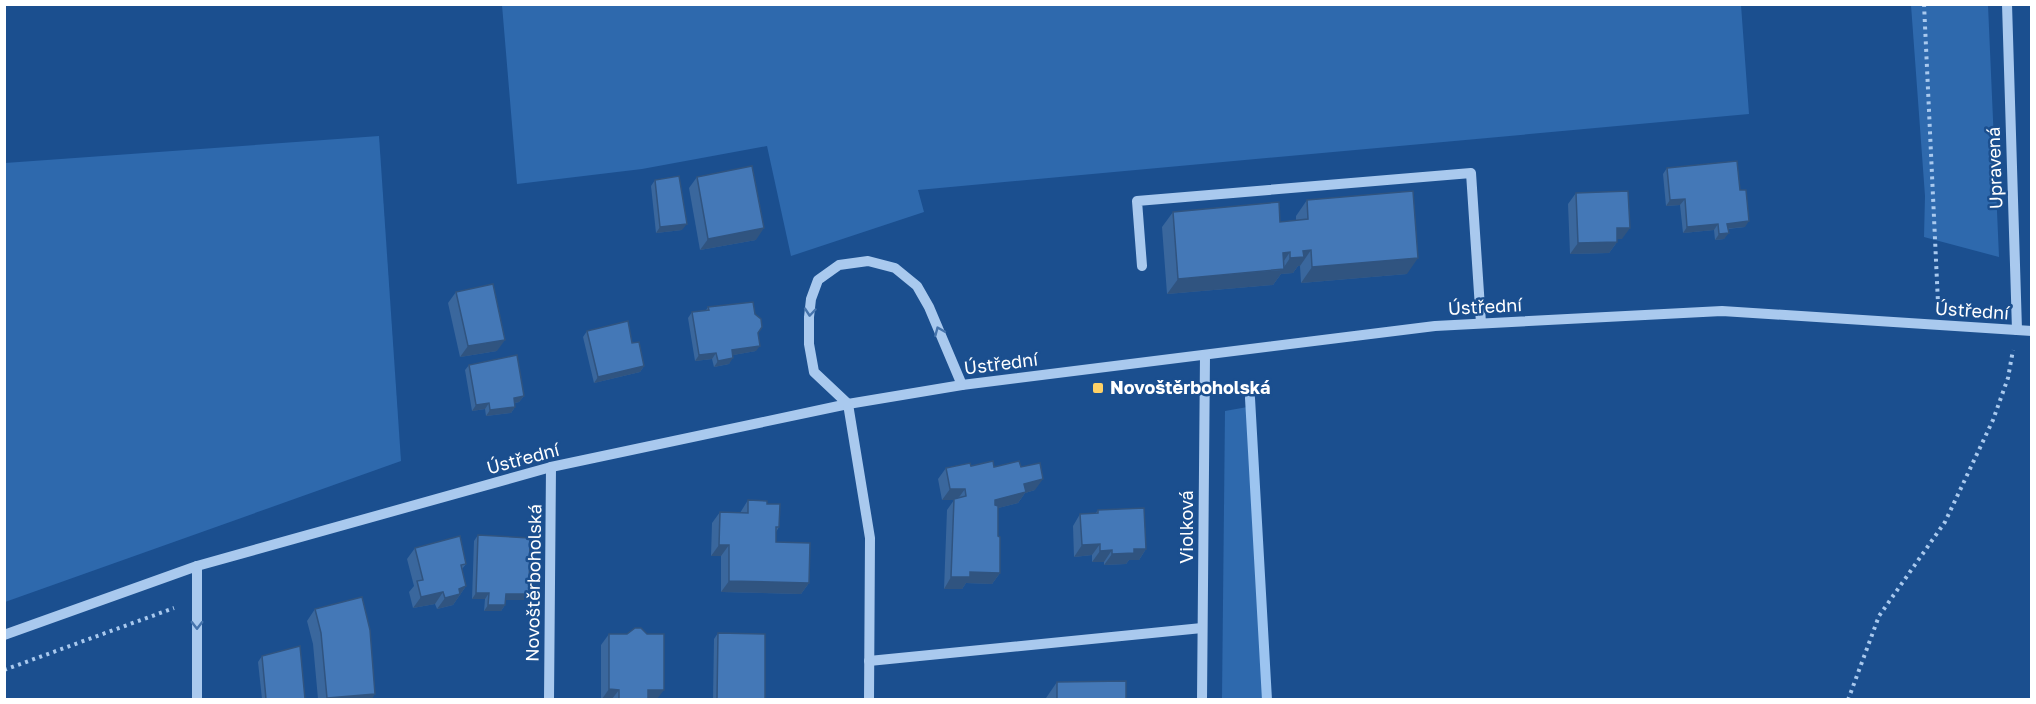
<svg xmlns="http://www.w3.org/2000/svg" width="2036" height="704" font-family="'Golos Text',sans-serif">
	<rect width="100%" height="100%" fill="#1b4f8f"/>
	<g fill="#2e69ad">
		<polygon points="502,5 1741,5 1749,114 918,190 924,212 791,256 767,146 642,169 517,184"/>
		<polygon points="1911,5 1988,5 1999,257 1924,237 1925,196"/>
		<polygon points="379,136 401,461 5,602 5,163"/>
		<polygon points="1253,406 1264,699 1222,699 1225,411"/>
	</g>
	<g fill="none" stroke-linecap="round" stroke-linejoin="round">
		<polyline stroke="#9cc4f0" stroke-width="10" points="1250,398 1267,700"/>
		<g stroke="#a9c9ee" stroke-width="4" stroke-dasharray="3 4.5" stroke-linecap="butt">
			<polyline points="1924,4 1938,303"/>
			<polyline points="4,670 174,608"/>
			<polyline points="1848,700 1879,616 1945,522 1993,420 2008,378 2013,350"/>
		</g>
		<g stroke="#a9c9ee" stroke-width="10">
			<polyline points="2007,4 2017,330"/>
			<polyline points="1142,266 1137,201 1471,173 1481,323"/>
			<polyline points="4,635 197,566 551,467 848,404 962,385 1435,326 1722,311 2032,331"/>
			<polyline points="869,661 1202,628"/>
			<polyline points="197,700 197,566"/>
			<polyline points="549,700 551,467"/>
			<polyline points="869,700 870,538 848,404 814,372 809,344 809,317 811,299 818,280 839,265 868,261 895,268 917,286 929,307 962,385"/>
			<polyline points="1202,700 1205,355"/>
		</g>
	</g>
	<g fill="#3a679d">
		<polygon points="1667,168 1745,227 1728,229 1724,239 1715,240 1714,230 1683,233 1680,205 1666,206 1663,174"/>
		<polygon points="697,177 756,240 700,250 689,188"/>
		<polygon points="655,180 682,230 656,233 651,186"/>
		<polygon points="1576,193 1622,239 1617,239 1617,242 1609,253 1570,254 1568,204"/>
		<polygon points="1307,200 1407,274 1301,283 1300,266 1298,266 1293,273 1281,274 1273,285 1167,294 1162,227 1173,212 1280,222 1296,220 1296,216"/>
		<polygon points="456,292 497,351 460,357 448,303"/>
		<polygon points="708,307 758,333 756,351 733,355 729,364 714,367 712,359 695,361 688,318 692,312 706,310"/>
		<polygon points="587,331 632,343 644,366 640,372 594,383 583,337"/>
		<polygon points="469,365 524,396 519,402 515,403 515,407 511,413 486,416 485,409 472,411 465,370"/>
		<polygon points="971,466 1021,467 1035,490 1025,493 1018,503 998,508 998,536 1000,573 992,584 966,583 962,589 944,589 947,510 954,500 942,500 938,479 946,468"/>
		<polygon points="748,500 767,504 779,527 776,532 776,542 809,583 801,594 721,592 721,556 711,556 712,523 720,512 740,513"/>
		<polygon points="1098,510 1146,549 1139,560 1129,560 1126,564 1104,565 1104,562 1092,562 1092,555 1074,557 1073,526 1080,514 1095,514"/>
		<polygon points="478,535 524,600 505,600 505,605 501,611 484,611 485,599 472,599 474,541"/>
		<polygon points="415,548 466,564 462,569 466,586 453,605 437,609 435,604 413,608 409,592 414,586 407,559"/>
		<polygon points="315,609 372,699 318,699 313,644 307,621"/>
		<polygon points="718,633 765,699 713,699 714,639"/>
		<polygon points="609,634 627,634 657,699 601,699 601,645"/>
		<polygon points="262,656 305,699 262,699 258,662"/>
		<polygon points="1057,682 1126,699 1046,699 1046,698"/>
	</g>
	<g fill="#305480">
		<polygon points="1685,199 1680,205 1666,206 1670,200"/>
		<polygon points="1749,221 1745,227 1723,229 1727,224"/>
		<polygon points="687,224 682,230 656,233 660,227"/>
		<polygon points="1718,224 1714,230 1683,233 1687,227"/>
		<polygon points="764,228 756,240 700,250 708,239"/>
		<polygon points="1617,228 1630,228 1622,239 1609,239"/>
		<polygon points="1729,233 1724,239 1715,240 1719,234"/>
		<polygon points="1617,242 1609,253 1570,254 1578,243"/>
		<polygon points="1311,250 1300,266 1298,266 1293,273 1281,274 1273,285 1167,294 1178,279 1282,270 1290,258 1303,251"/>
		<polygon points="1290,252 1279,268 1283,253"/>
		<polygon points="1418,258 1407,274 1301,283 1312,267"/>
		<polygon points="505,340 497,351 460,357 468,346"/>
		<polygon points="760,346 756,351 728,356 732,350"/>
		<polygon points="716,353 712,359 695,361 699,355"/>
		<polygon points="733,358 729,364 714,367 718,361"/>
		<polygon points="644,366 640,372 594,383 598,377"/>
		<polygon points="524,396 519,402 510,404 514,398"/>
		<polygon points="489,403 485,409 472,411 476,405"/>
		<polygon points="515,407 511,413 486,416 490,410"/>
		<polygon points="1043,479 1035,490 1025,493 1018,503 987,511 995,500 1024,484"/>
		<polygon points="950,489 965,489 957,500 942,500"/>
		<polygon points="1100,544 1092,555 1074,557 1082,545"/>
		<polygon points="719,545 729,545 721,556 711,556"/>
		<polygon points="1134,549 1146,549 1139,560 1129,560 1126,564 1104,565 1112,554"/>
		<polygon points="1112,550 1104,562 1092,562 1100,551"/>
		<polygon points="970,572 1000,573 992,584 966,583 962,589 944,589 951,577"/>
		<polygon points="729,581 809,583 801,594 721,592"/>
		<polygon points="466,586 453,605 437,609 445,598 459,589"/>
		<polygon points="443,592 435,604 413,608 421,597"/>
		<polygon points="476,593 489,593 485,599 472,599"/>
		<polygon points="506,594 529,594 524,600 502,600"/>
		<polygon points="488,605 505,605 501,611 484,611"/>
		<polygon points="609,689 619,690 612,699 602,699"/>
		<polygon points="648,690 664,690 657,699 641,699"/>
		<polygon points="375,694 372,699 326,699 327,698"/>
	</g>
	<g fill="#4478b7" stroke="#305480" stroke-width="1.5">
		<polygon points="1737,161 1740,190 1746,190 1749,221 1727,224 1729,233 1719,234 1718,224 1687,227 1685,199 1670,200 1667,168"/>
		<polygon points="752,166 764,228 708,239 697,177"/>
		<polygon points="679,176 687,224 660,227 655,180"/>
		<polygon points="1413,191 1418,258 1312,267 1311,250 1303,251 1304,257 1290,258 1290,252 1283,253 1284,269 1178,279 1173,212 1279,202 1280,222 1308,219 1307,200"/>
		<polygon points="1628,191 1630,228 1617,228 1617,242 1578,243 1576,193"/>
		<polygon points="493,284 505,340 468,346 456,292"/>
		<polygon points="753,302 755,314 761,319 762,327 758,333 760,346 732,350 733,358 718,361 716,353 699,355 692,312 709,310 708,307"/>
		<polygon points="628,321 632,343 639,342 644,366 598,377 587,331"/>
		<polygon points="517,355 524,396 514,398 515,407 490,410 489,403 476,405 469,365"/>
		<polygon points="993,461 994,467 1019,461 1021,467 1040,463 1043,479 1024,484 1026,492 995,500 995,505 998,506 998,536 1000,537 1000,573 970,572 970,577 951,577 954,499 966,496 965,489 950,489 946,468 970,463 971,466"/>
		<polygon points="748,500 767,501 767,504 780,504 779,527 776,527 776,542 810,543 809,583 729,581 729,545 719,545 720,512 748,513"/>
		<polygon points="1144,508 1146,549 1134,549 1134,553 1112,554 1112,550 1100,551 1100,544 1082,545 1080,514 1098,513 1098,510"/>
		<polygon points="478,535 530,538 529,594 506,594 505,605 488,605 489,593 476,593"/>
		<polygon points="460,536 466,564 461,565 466,586 459,589 460,594 445,598 443,592 421,597 417,581 423,580 415,548"/>
		<polygon points="362,597 370,630 375,694 327,698 321,633 315,609"/>
		<polygon points="635,628 641,628 647,634 664,634 664,690 648,690 648,699 619,699 619,690 609,689 609,634 627,634"/>
		<polygon points="718,633 765,634 765,699 717,699"/>
		<polygon points="300,646 305,699 266,699 262,656"/>
		<polygon points="1126,681 1126,699 1057,699 1057,682"/>
	</g>
	<defs><path id="oneway-chevron" d="M-2-3.5L2.5 0L-2 3.5" fill="none" stroke-width="1.6" stroke-linecap="round" stroke-linejoin="round" transform="scale(1.5)"/></defs>
	<g stroke="#4674ac">
		<use href="#oneway-chevron" transform="translate(810 312) rotate(95)"/>
		<use href="#oneway-chevron" transform="translate(939 331) rotate(-113)"/>
		<use href="#oneway-chevron" transform="translate(197 625) rotate(90)"/>
	</g>
	<rect fill="#ffd166" stroke="#1b4f8f" stroke-width="2" x="1092" y="382" width="12" height="12" rx="3"/>
	<g text-anchor="middle" stroke-width="5" stroke-linejoin="round" paint-order="stroke">
		<g font-size="18" fill="#fff" stroke="#1b4f8f">
			<text transform="translate(1995 168) rotate(-92)" y="6">Upravená</text>
			<text transform="translate(1485 307) rotate(-3)" y="6">Ústřední</text>
			<text transform="translate(1972 311) rotate(4)" y="6">Ústřední</text>
			<text transform="translate(1001 364) rotate(-7)" y="6">Ústřední</text>
			<text transform="translate(523 459) rotate(-15)" y="6">Ústřední</text>
			<text transform="translate(1187 527) rotate(-90)" y="6">Violková</text>
			<text transform="translate(534 583) rotate(-89)" y="6">Novoštěrboholská</text>
		</g>
		<g font-size="18" font-weight="bold" fill="#fff" stroke="#1b4f8f" text-anchor="start">
			<text x="1110" y="394">Novoštěrboholská</text>
		</g>
	</g>
	<rect width="2036" height="704" fill="none" stroke="#ffffff" stroke-width="12"/>
</svg>
